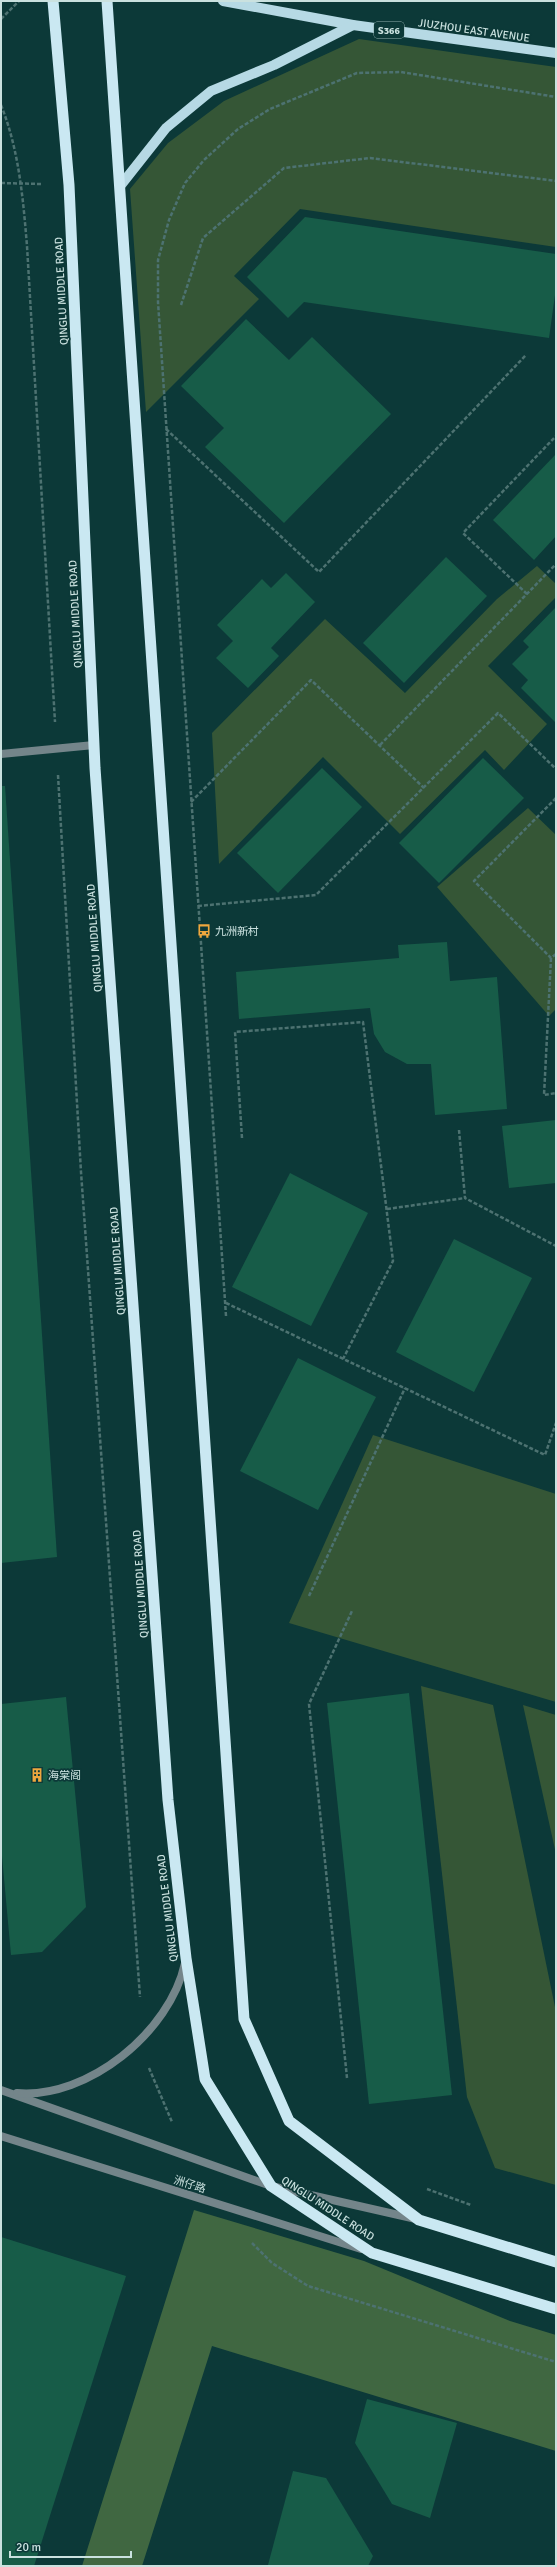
<svg xmlns="http://www.w3.org/2000/svg" width="557" height="2567" font-family="Signika,'Noto Sans SC',sans-serif">
	<rect width="100%" height="100%" fill="#0c3938"/>
	<g fill="#355636">
		<polygon points="359,39 556,67 556,247 300,209 234,276 259,299 146,412 130,189 168,143 224,101"/>
		<polygon points="537,566 556,584 556,597 488,666 547,724 504,770 485,750 400,834 323,757 219,864 212,733 325,619 405,693 497,599"/>
		<polygon points="528,808 556,835 556,1009 549,1016 437,887"/>
		<polygon points="373,1435 556,1494 556,1702 289,1623"/>
		<polygon points="421,1686 493,1705 556,2012 556,2185 495,2168 467,2097"/>
		<polygon points="523,1705 556,1715 556,1854"/>
	</g>
	<polygon fill="#406741" points="194,2210 364,2261 510,2321 556,2335 556,2451 212,2346 142,2566 82,2566"/>
	<g fill="#175c48">
		<polygon points="305,217 556,254 556,288 549,338 304,302 288,318 247,277"/>
		<polygon points="246,319 289,360 312,337 391,414 284,523 205,447 224,428 181,386"/>
		<polygon points="556,454 556,536 534,560 493,520"/>
		<polygon points="446,557 487,596 404,683 363,643"/>
		<polygon points="286,573 315,602 271,648 279,656 248,688 216,658 233,641 217,625 262,579 271,588"/>
		<polygon points="556,607 556,723 521,688 528,680 512,664 529,647 523,641"/>
		<polygon points="483,758 524,798 439,883 399,843"/>
		<polygon points="322,768 362,807 278,893 237,853"/>
		<polygon points="1,786 5,786 57,1557 1,1563"/>
		<polygon points="447,942 450,981 497,977 507,1109 435,1115 431,1064 407,1064 385,1052 374,1034 370,1008 239,1019 236,972 399,958 398,945"/>
		<polygon points="556,1120 556,1183 509,1188 502,1126"/>
		<polygon points="290,1173 368,1213 311,1326 232,1287"/>
		<polygon points="454,1239 532,1278 474,1392 396,1352"/>
		<polygon points="298,1358 376,1397 318,1510 240,1471"/>
		<polygon points="409,1693 452,2095 369,2104 327,1703"/>
		<polygon points="66,1697 86,1907 42,1952 11,1955 1,1845 1,1704"/>
		<polygon points="1,2237 126,2276 34,2566 1,2566"/>
		<polygon points="367,2399 457,2423 430,2518 392,2504 355,2443"/>
		<polygon points="293,2471 326,2478 373,2556 368,2566 268,2565"/>
	</g>
	<g fill="none" stroke-linecap="round" stroke-linejoin="round">
		<g stroke="#4d7271" stroke-width="2.5" stroke-dasharray="4 2" stroke-linecap="butt">
			<polyline points="1,19 19,1"/>
			<path d="M 1,105 C 19,150 23,198 27,246 L 55,722"/>
			<polyline points="1,183 42,184"/>
			<polyline points="181,305 203,238 284,168 370,158 556,181"/>
			<polyline points="166,429 319,572 526,355"/>
			<polyline points="527,594 463,533 556,436"/>
			<polyline points="380,745 556,564"/>
			<polyline points="58,775 81,1172 140,1997"/>
			<polyline points="556,798 474,881 551,958 556,954"/>
			<polyline points="191,802 311,680 424,788"/>
			<polyline points="198,906 316,895 498,713 556,769"/>
			<polyline points="551,958 544,1095 556,1093"/>
			<polyline points="459,1130 465,1198 556,1246"/>
			<polyline points="242,1138 235,1032 363,1022 393,1261 343,1359"/>
			<polyline points="387,1209 465,1198"/>
			<polyline points="226,1303 545,1455 556,1423"/>
			<polyline points="226,1316 158,302 158,260 169,220 185,183 204,160 238,129 270,109 357,73 401,72 556,97"/>
			<polyline points="309,1596 405,1388"/>
			<polyline points="149,2068 172,2122"/>
			<polyline points="347,2078 309,1704 352,1611"/>
			<polyline points="427,2189 471,2205"/>
			<polyline points="252,2243 272,2263 308,2286 556,2362"/>
		</g>
		<polyline stroke="#74858a" stroke-width="8" points="1,754 94,745"/>
		<g stroke="#74858a" stroke-width="8">
			<polyline points="1,2090 271,2186 416,2219"/>
			<path d="M 17,2093 C 88,2099 170,2032 185,1963"/>
			<polyline points="1,2136 361,2249"/>
		</g>
		<g stroke="#b6d9e4" stroke-width="10">
			<polyline points="223,1 353,25 556,53"/>
			<polyline points="121,185 166,128 211,91 274,65 353,25"/>
		</g>
		<g stroke="#cae8f2" stroke-width="11">
			<polyline points="53,1 69,185 95,768 168,1800 186,1958 205,2079 271,2186 372,2253 556,2309"/>
			<polyline points="107,1 244,2019 289,2121 419,2220 556,2262"/>
		</g>
	</g>
	<defs>
		<symbol id="bus-bare" viewBox="-9 -9 18 18"><path d="M-5-6H5V4H4V6H2V4H-2V6H-4V4H-5ZM-3.5-4V0h7V-4ZM-3.5 1.2v1.5H-2V1.2ZM2 1.2v1.5H3.5V1.2Z" fill="#efa73e" stroke="#0c3938" stroke-width="2.5" paint-order="stroke"/></symbol>
		<symbol id="building-bare" viewBox="-9 -9 18 18"><path d="M-4-6H4V6H1V3H-1V6H-4ZM-2.5-4.3h1.7v1.8h-1.7ZM.8-4.3h1.7v1.8H.8ZM-2.5-1h1.7V.8h-1.7ZM.8-1h1.7V.8H.8Z" fill="#efa73e" stroke="#0c3938" stroke-width="2.5" paint-order="stroke"/></symbol>
	</defs>
	<g fill-rule="evenodd">
		<use href="#bus-bare" x="194" y="921" width="20" height="20"/>
		<use href="#building-bare" x="27" y="1765" width="20" height="20"/>
	</g>
	<g text-anchor="middle" stroke-width="3.5" stroke-linejoin="round" paint-order="stroke">
		<rect fill="#0c3938" stroke="#91afad" stroke-width="1" x="374" y="22" width="30" height="16" rx="3"/>
		<g font-size="10" font-weight="bold" fill="#cae1df">
			<text x="389" y="34">S366</text>
		</g>
		<g font-size="11" fill="#cae1df" stroke="#0c3938">
			<text transform="translate(474 30) rotate(8)" y="4">JIUZHOU EAST AVENUE</text>
			<text transform="translate(61 291) rotate(-93)" y="4">QINGLU MIDDLE ROAD</text>
			<text transform="translate(75 614) rotate(-93)" y="4">QINGLU MIDDLE ROAD</text>
			<text transform="translate(94 938) rotate(-94)" y="4">QINGLU MIDDLE ROAD</text>
			<text transform="translate(117 1261) rotate(-94)" y="4">QINGLU MIDDLE ROAD</text>
			<text transform="translate(140 1584) rotate(-94)" y="4">QINGLU MIDDLE ROAD</text>
			<text transform="translate(167 1908) rotate(-97)" y="4">QINGLU MIDDLE ROAD</text>
			<text transform="translate(190 2184) rotate(17)" y="4">洲仔路</text>
			<text transform="translate(328 2208) rotate(33)" y="4">QINGLU MIDDLE ROAD</text>
		</g>
		<g font-size="11" fill="#cae1df" stroke="#0c3938" text-anchor="start">
			<text x="215" y="935">九洲新村</text>
			<text x="48" y="1779">海棠阁</text>
		</g>
	</g>
	<rect width="557" height="2567" fill="none" stroke="#cae1df" stroke-width="4"/>
	<path d="M10 2551v6h121v-6" fill="none" stroke="#cae1df" stroke-width="2"/>
	<text x="16" y="2551" font-size="12" fill="#cae1df" stroke="#0c3938" stroke-width="3" paint-order="stroke">20 m</text>
</svg>
